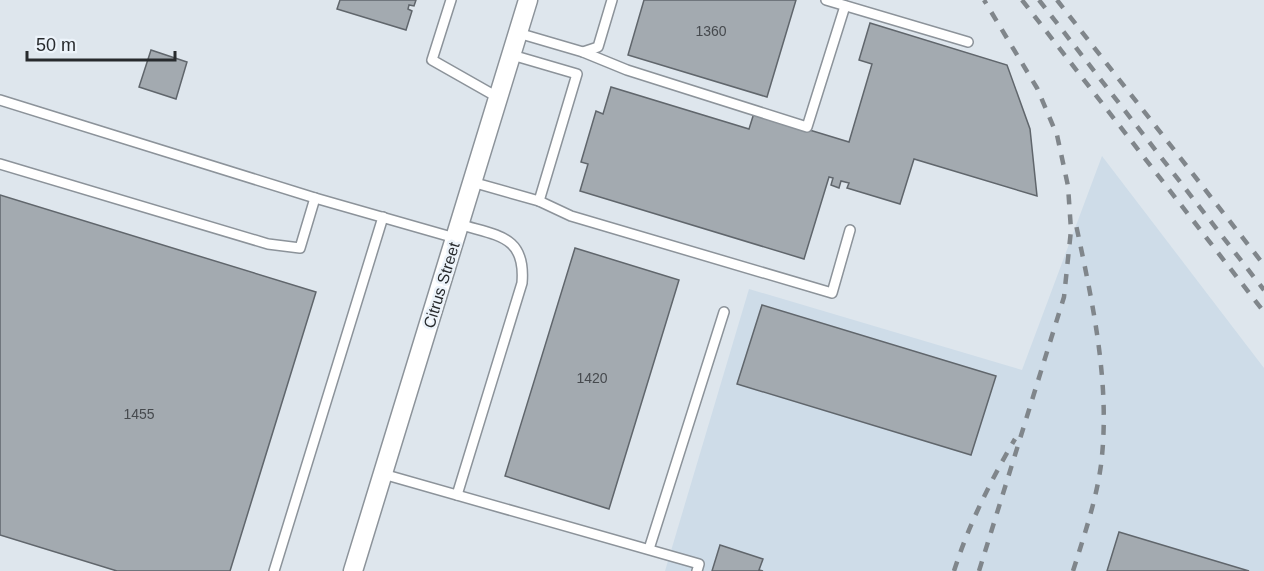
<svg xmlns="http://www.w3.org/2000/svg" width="1264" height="571" font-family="Arial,sans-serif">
	<rect width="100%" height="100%" fill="#dee6ed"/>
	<polygon fill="#cedce8" points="1102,156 1264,368 1264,571 665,571 749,289 1022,370"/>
	<g fill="#a3aab0" stroke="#60666c" stroke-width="1.5">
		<polygon points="340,0 416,0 414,6 409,5 408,9 412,11 406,30 337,9"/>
		<polygon points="644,0 796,0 767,97 628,55"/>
		<polygon points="870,23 1007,65 1030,129 1037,196 914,159 900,204 847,188 849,183 841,181 839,188 831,185 833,178 829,177 804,259 580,191 588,164 581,162 596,111 603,114 611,87 749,129 754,113 849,142 872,64 859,60"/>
		<polygon points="151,50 187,62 176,99 139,87"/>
		<polygon points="0,195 316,292 230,571 117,571 0,535"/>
		<polygon points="575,248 679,280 609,509 505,476"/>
		<polygon points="762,305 996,376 971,455 737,384"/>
		<polygon points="1119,532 1249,571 1107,571"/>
		<polygon points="720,545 763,559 759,570 763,571 712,571"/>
	</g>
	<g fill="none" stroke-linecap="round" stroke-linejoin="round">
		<defs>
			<g id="service">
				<polyline points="451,0 432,60 499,98"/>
				<polyline points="826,0 968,42"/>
				<polyline points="518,33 583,52 627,70 807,127 845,6"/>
				<polyline points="583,52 598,47 612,0"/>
				<polyline points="0,100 315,198"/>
				<polyline points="0,164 268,244 300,248 315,198 455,238"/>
				<polyline points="472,182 539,201 577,74 512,55"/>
				<polyline points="539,201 571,216 832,293 850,230"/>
				<polyline points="383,474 699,564 697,571"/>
				<path d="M 457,495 L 522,283 C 526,235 497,236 459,224"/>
				<polyline points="649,549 724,312"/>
				<polyline points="274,571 383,217"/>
			</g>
			<polyline id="minor" points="353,571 528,0"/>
		</defs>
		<use href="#service" stroke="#8c939a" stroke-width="12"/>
		<use href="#minor" stroke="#8c939a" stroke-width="21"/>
		<use href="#service" stroke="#fff" stroke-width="9"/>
		<use href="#minor" stroke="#fff" stroke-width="18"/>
		<g stroke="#80868b" stroke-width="4.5" stroke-dasharray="10 10" stroke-linecap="butt">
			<polyline points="1022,0 1264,312"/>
			<polyline points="1039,0 1264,290"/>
			<polyline points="1057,0 1264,265"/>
			<path d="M 954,571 C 969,524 990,482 1015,439"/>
			<polyline points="979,571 1064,297 1071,230 1068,186 1057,135 1037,88 984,0"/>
			<path d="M 1073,571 C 1084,536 1096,501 1101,465 C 1111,383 1092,300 1075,220"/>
		</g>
	</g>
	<g text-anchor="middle" stroke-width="5" stroke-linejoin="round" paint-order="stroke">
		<g font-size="14" fill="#464a4e">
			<text x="711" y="36">1360</text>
			<text x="592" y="383">1420</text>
			<text x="139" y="419">1455</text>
		</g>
		<g font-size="16" fill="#272a2d" stroke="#ecf3fa">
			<text transform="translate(441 285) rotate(-73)" y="6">Citrus Street</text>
		</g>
	</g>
	<path d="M27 51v9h148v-9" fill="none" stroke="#272a2d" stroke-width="3"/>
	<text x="36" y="51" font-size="18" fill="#272a2d" stroke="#ecf3fa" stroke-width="4.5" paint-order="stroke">50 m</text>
</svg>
